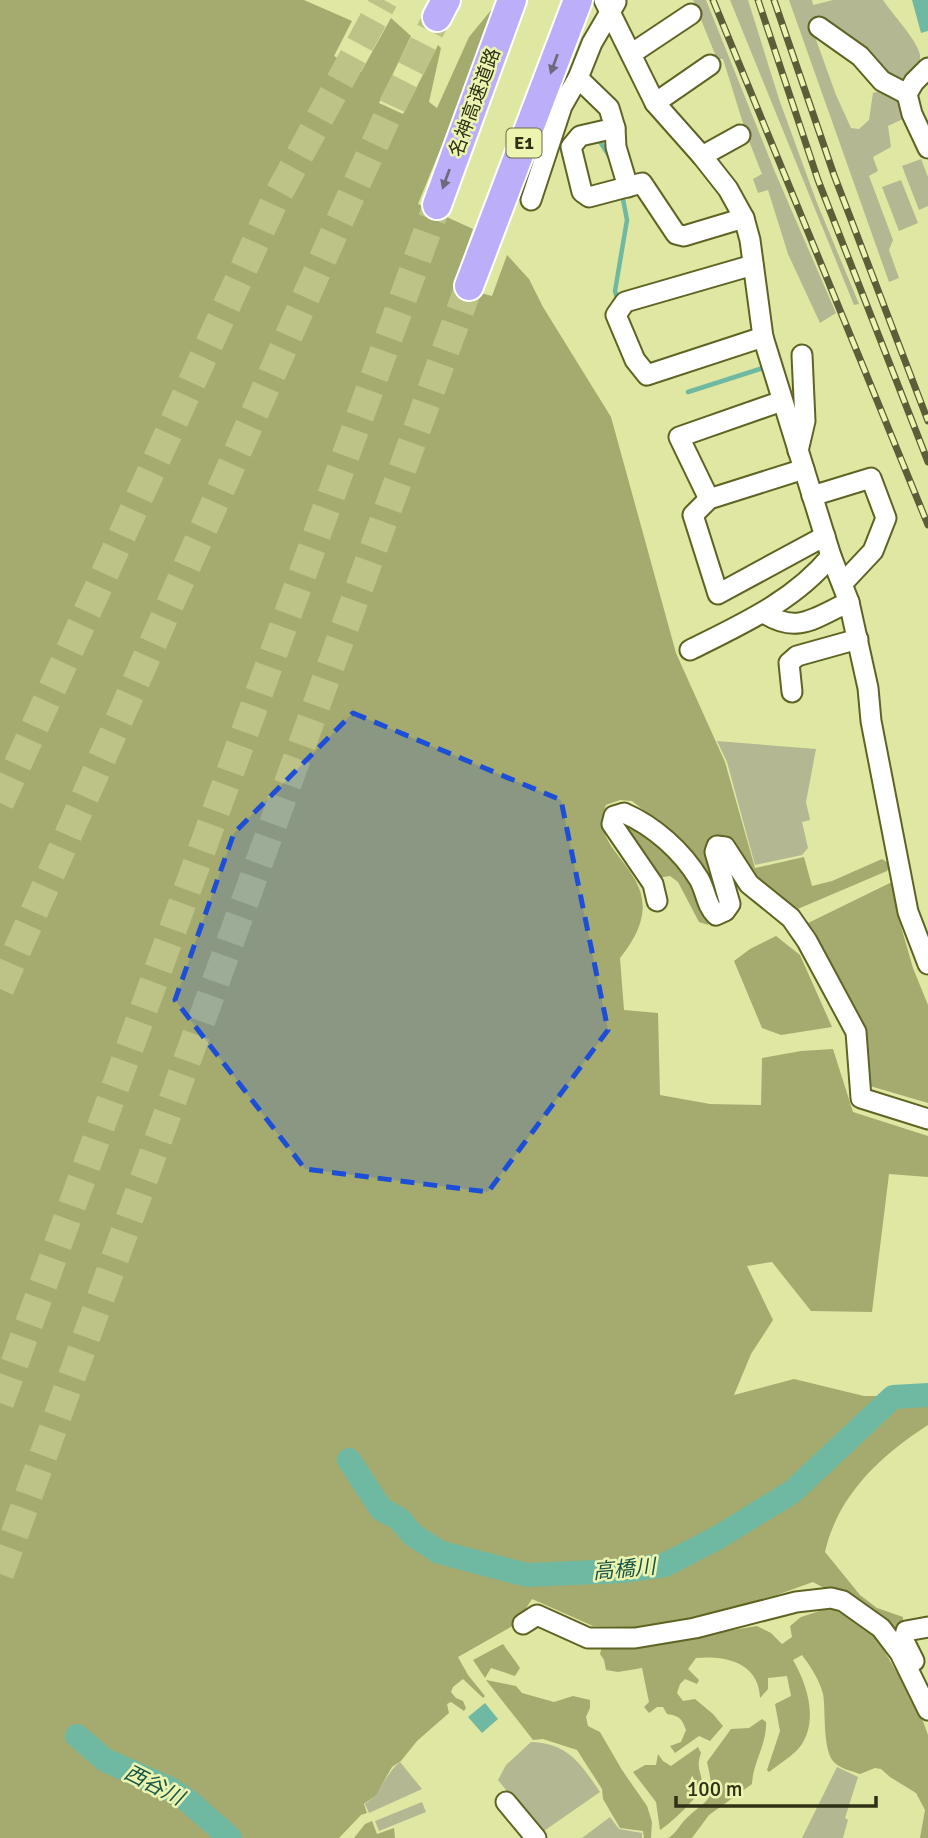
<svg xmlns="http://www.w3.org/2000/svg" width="928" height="1838" font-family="Signika,'Noto Sans JP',sans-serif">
	<rect width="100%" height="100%" fill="#e0e7a3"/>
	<g fill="#b3b792">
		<polygon points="693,0 706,0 775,172 836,313 820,323 788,254 768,190 758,193 753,179 762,174 747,136 723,59 717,59"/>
		<polygon points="730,0 748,0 779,99 817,203 859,304 854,305"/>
		<path d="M 789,0 L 812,0 L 813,5 L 833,0 L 883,0 C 892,14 918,41 920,55 C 921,66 912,77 906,85 L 888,76 L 820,21 L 810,23 L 836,95 L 851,128 L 859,129 L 869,120 L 873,93 L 884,90 L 901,97 L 905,118 L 888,126 L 891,147 L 873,157 L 878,171 L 869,176 L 893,240 L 889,250 L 899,278 L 889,282 Z"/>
		<polygon points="921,159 928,177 928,206 919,210 902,166"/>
		<polygon points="901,180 918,223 899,231 882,187"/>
		<polygon points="717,741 816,749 806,802 810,820 802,822 808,848 802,855 755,865 727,762"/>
		<path d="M 531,1742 C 568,1743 581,1764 600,1792 L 541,1833 L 498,1780 L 506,1765 Z"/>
		<path d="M 400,1762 L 422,1789 L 369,1813 L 365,1804 C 381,1793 385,1774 400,1762 Z"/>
		<polygon points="837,1767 858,1777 845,1818 848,1820 843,1838 802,1838"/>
		<polygon points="422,1802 426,1812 379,1831 375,1821"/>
		<polygon points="610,1817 619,1829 642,1833 642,1838 582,1838"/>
	</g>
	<g fill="#a5ab6e">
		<path d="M 0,0 L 304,0 L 352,21 L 334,56 L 361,72 L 391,18 L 411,36 L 379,103 L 403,114 L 438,45 L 441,48 L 429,102 L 437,108 L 469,37 L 497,3 L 478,57 L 418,204 L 473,229 L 453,286 L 492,296 L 507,255 L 529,279 L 543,307 L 611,417 L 676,653 L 725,762 L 755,868 L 804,857 L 812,886 L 832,881 L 882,859 L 890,864 L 887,871 L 793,911 L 754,881 L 732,845 L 713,835 L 707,850 L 723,907 L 717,910 L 701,873 L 681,840 L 632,801 L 620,800 L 606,805 C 582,858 687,875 620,958 L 624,1010 L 658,1013 L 660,1095 L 710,1104 L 761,1105 L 762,1058 L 801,1051 L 833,1049 L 853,1112 L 928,1136 L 928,1177 L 889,1174 L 872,1312 L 811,1311 L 772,1262 L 747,1266 L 773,1320 L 751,1354 L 734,1395 L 794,1379 L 864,1396 L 928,1396 L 928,1425 C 880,1456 838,1495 825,1552 L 860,1595 L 877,1608 L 903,1617 L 903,1624 L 897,1630 L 840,1589 L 826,1589 L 813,1582 L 774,1596 L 693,1618 L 636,1627 L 593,1626 L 532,1599 L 516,1624 L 458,1657 L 468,1675 L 485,1696 L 483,1698 L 463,1679 L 453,1687 L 451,1692 L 456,1698 L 463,1701 L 466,1708 L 464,1711 L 451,1702 L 447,1704 L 449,1713 L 417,1741 L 401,1761 L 392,1767 L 376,1795 L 364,1804 L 367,1813 L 361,1815 L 339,1838 L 0,1838 Z"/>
		<path d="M 630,822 C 647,832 685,867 694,883 C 702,895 706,912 708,925 L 699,922 L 678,882 L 670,876 L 657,878 L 621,826 Z"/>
		<polygon points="894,881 898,916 913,968 928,1005 928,1103 870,1086 861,1021 832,967 804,925"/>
		<polygon points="776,936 800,955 832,1027 781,1035 762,1028 734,961 750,949"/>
		<path d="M 829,1608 L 851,1617 L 872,1630 L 919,1710 L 928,1735 L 928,1838 L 920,1838 L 925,1810 L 916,1793 L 890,1777 L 881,1769 L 875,1768 L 860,1774 C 852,1771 841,1769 835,1763 C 822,1753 826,1709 823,1694 C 819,1679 811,1667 802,1655 L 793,1660 C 807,1684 818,1718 802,1744 C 795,1755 780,1763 769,1772 L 767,1770 L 780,1731 L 775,1704 L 791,1696 L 787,1676 L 768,1678 L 768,1689 L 760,1698 C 759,1663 726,1655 696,1658 L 688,1669 L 699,1680 L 697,1684 L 685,1679 L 680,1684 L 677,1693 L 683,1701 L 695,1699 L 713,1714 L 723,1726 L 710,1741 L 699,1736 L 675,1753 L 670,1746 L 681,1742 L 686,1730 C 682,1719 680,1716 667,1714 L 663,1707 L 657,1707 L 649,1713 L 644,1707 L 649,1702 L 642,1668 L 618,1672 L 606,1670 L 604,1660 L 600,1654 L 602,1647 L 635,1646 L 757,1626 L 771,1633 L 782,1644 L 792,1637 L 790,1626 L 801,1617 Z"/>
		<polygon points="503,1644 520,1668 515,1676 491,1668 485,1678 473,1660"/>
		<polygon points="486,1680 516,1686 522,1693 554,1702 573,1696 590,1700 590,1708 586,1717 588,1726 600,1732 622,1770 647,1806 652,1822 651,1838 644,1838 643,1831 620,1828 603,1799 602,1789 577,1750 543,1739 533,1740"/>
		<path d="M 762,1719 L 766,1722 C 767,1744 753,1762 752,1784 L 709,1815 L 692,1838 L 668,1838 C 675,1834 678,1828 683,1822 C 709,1795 717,1805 707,1762 L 731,1729 L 749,1728 Z"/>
		<path d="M 698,1747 L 701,1753 C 695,1770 703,1773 702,1786 C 701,1795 668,1826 660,1830 L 656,1802 L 633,1772 L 645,1765 L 656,1765 L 658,1754 L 663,1761 L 671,1766 Z"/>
		<polygon points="372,1821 377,1834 394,1828 395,1838 354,1838 365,1824"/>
	</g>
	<g fill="#6fb9a3">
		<polygon points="912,0 928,0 928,31 921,33"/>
		<polygon points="485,1703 498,1719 482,1733 468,1717"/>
	</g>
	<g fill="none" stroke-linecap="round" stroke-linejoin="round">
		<g stroke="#6fb9a3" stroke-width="4.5">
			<polyline points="595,138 599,140 611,159"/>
			<polyline points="618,301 615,291 627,220 622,194"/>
			<polyline points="688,392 763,368"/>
		</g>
		<g stroke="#6fb9a3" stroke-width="24">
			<polyline points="349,1460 381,1509 399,1519 413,1535 439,1552 527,1575 623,1571 665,1565 717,1538 792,1492 893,1397 928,1395"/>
			<polyline points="77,1736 105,1760 170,1789 187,1800 230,1838"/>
		</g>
		<g stroke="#bdc387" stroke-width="28" stroke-dasharray="28 14" stroke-linecap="butt">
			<polyline points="0,803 273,204 384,0"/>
			<polyline points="0,989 339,222 394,102 437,17"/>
			<polyline points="0,1403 437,205"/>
			<polyline points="0,1574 469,286"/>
		</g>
		<defs>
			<g id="minor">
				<polyline points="604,0 655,103 702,156 728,189 744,218 750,240 763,337 831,556 849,602 868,688 871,721 908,912 928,964"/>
				<polyline points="819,27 860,56 882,81 907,94"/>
				<polyline points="631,54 691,14"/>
				<polyline points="928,68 914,82 907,94 912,114 928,148"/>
				<polyline points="578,78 609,108 615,128 616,147 628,187"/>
				<polyline points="655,103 710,65"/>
				<polyline points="615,128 580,136 571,147 582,192 589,197 642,183 676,234 684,236 744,218"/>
				<polyline points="702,156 740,135"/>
				<polyline points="531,200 562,106 578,78 592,43 616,2"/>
				<polyline points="753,265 625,302 616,315 635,360 647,375 763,337"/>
				<polyline points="798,451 805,421 802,355"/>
				<polyline points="804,469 709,499 693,515 718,594 825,536"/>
				<polyline points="812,496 871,478 886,518 873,551 843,583"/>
				<polyline points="709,499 679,437 782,401"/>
				<path d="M 764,613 C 797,635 816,617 849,602"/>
				<path d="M 690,650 C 742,624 794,601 831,556"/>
				<polyline points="792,692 789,663 797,656 858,639"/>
				<path d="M 657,901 L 653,884 L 612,824 L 614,816 L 624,813 C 654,826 682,851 699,879 C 706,891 706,905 716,915 L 725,911 L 730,904 L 715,852 L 717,846 L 725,847 L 749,884 L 791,918 L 807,941 L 856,1032 L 861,1098 L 928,1119"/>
				<polyline points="523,1624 537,1615 588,1638 635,1638 695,1628 796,1602 831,1598 843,1601 881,1628 900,1653 928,1710"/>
				<polyline points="914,1661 904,1641 906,1631 928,1627"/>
				<polyline points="506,1802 536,1838"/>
			</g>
			<g id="highway">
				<polyline points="437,17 446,0"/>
				<polyline points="437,205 512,0"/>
				<polyline points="469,286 578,0"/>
			</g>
		</defs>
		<use href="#minor" stroke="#5f6323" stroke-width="23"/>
		<use href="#highway" stroke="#fff" stroke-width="32"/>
		<use href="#minor" stroke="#fff" stroke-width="19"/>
		<use href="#highway" stroke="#bdaef9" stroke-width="28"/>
		<defs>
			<g id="rail">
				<polyline points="713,0 928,525"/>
				<polyline points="758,0 818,180 928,462"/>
				<polyline points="774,0 834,175 928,421"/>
			</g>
		</defs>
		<use href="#rail" stroke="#5b5e39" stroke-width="7"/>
		<use href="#rail" stroke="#edf4b0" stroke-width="4.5" stroke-dasharray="13" stroke-linecap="butt"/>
	</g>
	<defs><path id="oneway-solid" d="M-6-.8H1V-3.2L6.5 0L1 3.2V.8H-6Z" transform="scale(1.75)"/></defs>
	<g fill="#6f697c">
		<use href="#oneway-solid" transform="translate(554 64) rotate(110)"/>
		<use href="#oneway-solid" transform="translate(446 179) rotate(110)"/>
	</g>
	<path fill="#1d4ed8" fill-opacity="0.2" stroke="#1d4ed8" stroke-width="5" stroke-dasharray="14 9" stroke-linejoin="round" d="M 353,713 L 561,800 L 608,1030 L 488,1192 L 305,1169 L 175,1000 L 234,833 Z"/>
	<g text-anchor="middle" stroke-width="5" stroke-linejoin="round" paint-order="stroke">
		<rect fill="#edf4b0" stroke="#686c44" stroke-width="2" x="506.5" y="128.5" width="35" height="29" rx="5"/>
		<g font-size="18" font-weight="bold" fill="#2f3116">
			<text x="524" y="149">E1</text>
		</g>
		<g font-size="19" fill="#2f3116" stroke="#edf4b0">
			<text transform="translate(474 102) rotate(-70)" y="7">名神高速道路</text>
		</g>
		<g font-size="21" font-style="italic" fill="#175546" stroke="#edf4b0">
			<text transform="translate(624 1569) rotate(-5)" y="7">高橋川</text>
			<text transform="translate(154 1785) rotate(27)" y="7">西谷川</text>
		</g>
	</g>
	<path d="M676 1796v10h200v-10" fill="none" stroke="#2f3116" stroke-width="3.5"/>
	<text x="687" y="1796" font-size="21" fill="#2f3116" stroke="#edf4b0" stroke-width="5" paint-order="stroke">100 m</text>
</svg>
